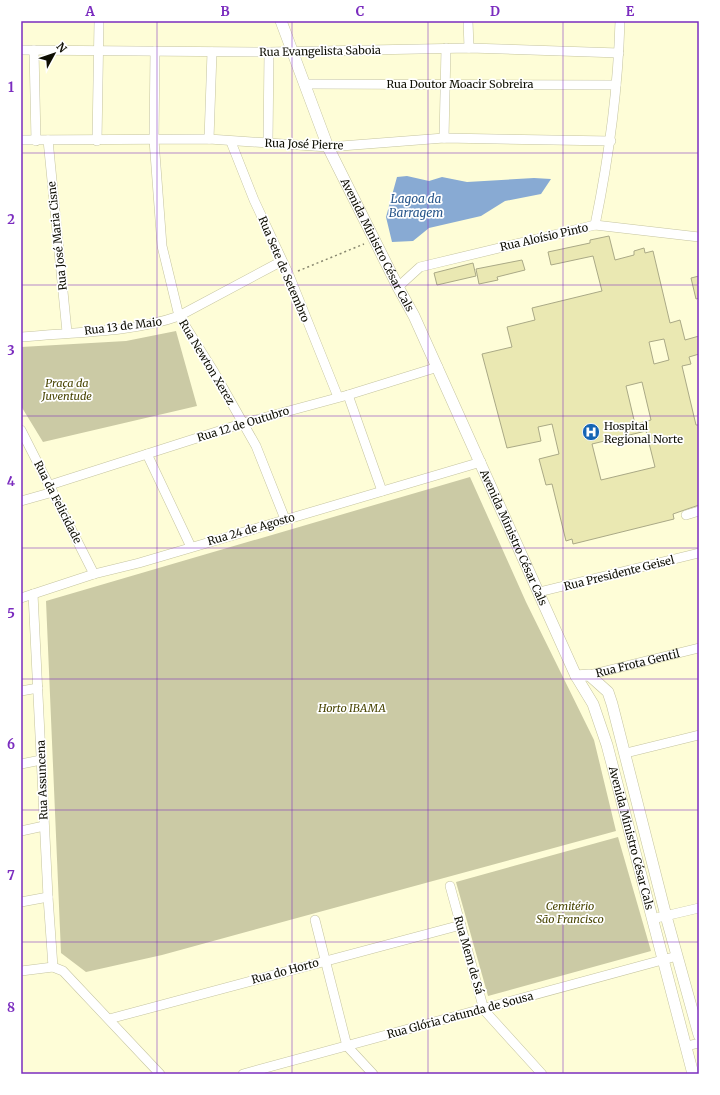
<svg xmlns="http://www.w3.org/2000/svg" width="720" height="1095" font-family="Merriweather,serif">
	<rect width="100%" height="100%" fill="#fefdd7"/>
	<g fill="#cbcaa5">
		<polygon points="176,331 197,406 43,442 21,406 21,347 126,341"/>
		<polygon points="470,477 526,602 594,740 616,831 162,955 86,972 61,953 46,601"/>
		<polygon points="618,837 651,951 488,996 456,882"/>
	</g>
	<polygon fill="#88aad3" points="407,176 429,181 442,177 467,182 534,178 551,179 541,194 505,201 481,216 429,228 413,241 392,242 386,217 397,177"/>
	<g fill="#eae8b2" stroke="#aaa986" fill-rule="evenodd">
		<path d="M 609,236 L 615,260 L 634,255 L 634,251 L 644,248 L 645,253 L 653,251 L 670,323 L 680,320 L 685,340 L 699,336 L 699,354 L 689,357 L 691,364 L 682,366 L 696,425 L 699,425 L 699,505 L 673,514 L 674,519 L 573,544 L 572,539 L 566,541 L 552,484 L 546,485 L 539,459 L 559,454 L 552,424 L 538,427 L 541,441 L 507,448 L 482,354 L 512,347 L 507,327 L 535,320 L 532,308 L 602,291 L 593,256 L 551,265 L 548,252 L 590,243 L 590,240 ZM 664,339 L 669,360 L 654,364 L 649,342 ZM 642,382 L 651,420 L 635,424 L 626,386 ZM 646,431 L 655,467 L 601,480 L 592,444 Z"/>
		<polygon points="522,260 525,270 497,277 498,280 479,284 476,269"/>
		<polygon points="473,263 476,276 437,285 434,273"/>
		<polygon points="699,276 699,298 696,299 691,278"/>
	</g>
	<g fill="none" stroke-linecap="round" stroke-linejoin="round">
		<defs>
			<g id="minor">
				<polyline points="468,21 469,48"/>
				<polyline points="21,50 269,52 469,48 619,53"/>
				<polyline points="34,50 36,141"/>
				<polyline points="155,51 154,140 162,246 179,316 214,372 256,446 285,519"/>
				<polyline points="304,84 616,85"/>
				<polyline points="444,138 446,48"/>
				<polyline points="209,139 212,52"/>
				<polyline points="21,140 209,139 328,147 444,138 611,141"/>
				<polyline points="48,140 67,332"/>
				<polyline points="97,141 99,21"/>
				<polyline points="231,142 254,200 289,275 338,397"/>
				<polyline points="268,142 269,52"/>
				<path d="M 595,225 C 609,157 618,90 620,21"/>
				<polyline points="398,287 420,267 595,225 699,237"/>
				<path d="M 21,337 C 72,332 131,333 179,316 L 282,261"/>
				<polyline points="348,395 382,491"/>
				<polyline points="21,430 94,574"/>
				<polyline points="147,454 191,547"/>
				<polyline points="50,485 244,423 348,395 438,367"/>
				<polyline points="21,501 53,492"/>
				<polyline points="686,515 699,511"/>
				<polyline points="539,592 699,553"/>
				<polyline points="33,594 48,897 53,967"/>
				<polyline points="21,598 94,574 139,563 481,462"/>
				<path id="s1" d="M 589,675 L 699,648"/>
				<polyline points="21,691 38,688"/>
				<polyline points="626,753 699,735"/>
				<polyline points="21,764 41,760"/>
				<polyline points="21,831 44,826"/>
				<polyline points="450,886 484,1010 542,1074"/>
				<polyline points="21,902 48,897"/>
				<polyline points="652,919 699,908"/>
				<polyline points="315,920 347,1046 373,1074"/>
				<polyline points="21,971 53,967 63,971 160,1074"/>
				<polyline points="109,1019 461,925"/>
				<polyline points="687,1046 699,1043"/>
				<polyline points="243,1074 677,956"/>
			</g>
			<g id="major">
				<path id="s2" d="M 281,21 L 328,147 L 398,287 L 414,316 L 576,676 L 593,704 L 607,745 L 693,1074"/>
				<polyline points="576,676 589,675 608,692 612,704 666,916 699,1035"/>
			</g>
		</defs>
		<use href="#minor" stroke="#c5c4a0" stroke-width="10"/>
		<use href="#major" stroke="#c5c4a0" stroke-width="12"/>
		<polyline stroke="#88876f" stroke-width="1.5" stroke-dasharray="2 3" stroke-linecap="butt" points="298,271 364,244"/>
		<use href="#minor" stroke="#fff" stroke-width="9"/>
		<use href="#major" stroke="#fff" stroke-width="11"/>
	</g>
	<path fill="none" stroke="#7b2cbf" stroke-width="1" stroke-opacity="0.55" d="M 157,21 L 157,1074M 292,21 L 292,1074M 428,21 L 428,1074M 563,21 L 563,1074M 21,153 L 699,153M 21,285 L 699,285M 21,416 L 699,416M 21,548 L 699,548M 21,679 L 699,679M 21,810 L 699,810M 21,942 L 699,942"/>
	<defs>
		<symbol id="hospital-disc" viewBox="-11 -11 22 22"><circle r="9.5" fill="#1665b4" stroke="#fff"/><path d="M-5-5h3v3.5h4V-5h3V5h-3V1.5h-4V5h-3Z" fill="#fff"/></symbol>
	</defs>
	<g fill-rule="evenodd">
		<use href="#hospital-disc" x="581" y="422" width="20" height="20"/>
	</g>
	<g text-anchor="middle" stroke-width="3.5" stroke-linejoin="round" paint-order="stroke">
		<g font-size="11" fill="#0e0e03" stroke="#fff">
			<text transform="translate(320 51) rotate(-1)" y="4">Rua Evangelista Saboia</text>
			<text x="460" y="88">Rua Doutor Moacir Sobreira</text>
			<text transform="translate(304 144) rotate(2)" y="4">Rua José Pierre</text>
			<text transform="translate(57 236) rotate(-96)" y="4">Rua José Maria Cisne</text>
			<text transform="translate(544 237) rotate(-13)" y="4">Rua Aloísio Pinto</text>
			<text dy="4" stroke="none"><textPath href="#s2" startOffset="244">Avenida Ministro César Cals</textPath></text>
			<text transform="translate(284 269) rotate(67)" y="4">Rua Sete de Setembro</text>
			<text transform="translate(123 326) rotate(-7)" y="4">Rua 13 de Maio</text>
			<text transform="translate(207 362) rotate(59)" y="4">Rua Newton Xerez</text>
			<text transform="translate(243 424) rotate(-17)" y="4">Rua 12 de Outubro</text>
			<text transform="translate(58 502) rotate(63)" y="4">Rua da Felicidade</text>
			<text transform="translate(251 529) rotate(-16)" y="4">Rua 24 de Agosto</text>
			<text dy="4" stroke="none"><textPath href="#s2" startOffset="567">Avenida Ministro César Cals</textPath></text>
			<text transform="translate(619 573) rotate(-14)" y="4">Rua Presidente Geisel</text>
			<text dy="4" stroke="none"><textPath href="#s1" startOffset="50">Rua Frota Gentil</textPath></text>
			<text transform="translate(42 780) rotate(-92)" y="4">Rua Assuncena</text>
			<text dy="4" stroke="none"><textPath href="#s2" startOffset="891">Avenida Ministro César Cals</textPath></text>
			<text transform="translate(469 955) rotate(74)" y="4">Rua Mem de Sá</text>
			<text transform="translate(285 971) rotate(-15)" y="4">Rua do Horto</text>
			<text transform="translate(460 1015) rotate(-15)" y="4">Rua Glória Catunda de Sousa</text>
		</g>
		<g font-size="11" font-style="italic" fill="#494503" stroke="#fff">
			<text x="67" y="387">Praça da<tspan x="67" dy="13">Juventude</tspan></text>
			<text x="352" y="712">Horto IBAMA</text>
			<text x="570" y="910">Cemitério<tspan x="570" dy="13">São Francisco</tspan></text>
		</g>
		<g font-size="11" fill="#0e0e03" stroke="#fff" text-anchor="start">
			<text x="604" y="430">Hospital<tspan x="604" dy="13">Regional Norte</tspan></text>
		</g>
		<g font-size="12" font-style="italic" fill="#28568b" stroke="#fff">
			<text x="416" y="203">Lagoa da<tspan x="416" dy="14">Barragem</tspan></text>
		</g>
	</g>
	<rect width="720" height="1095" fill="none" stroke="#ffffff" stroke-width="44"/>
	<g transform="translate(54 54) rotate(50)" stroke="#ffffff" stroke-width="3" paint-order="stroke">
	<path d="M0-3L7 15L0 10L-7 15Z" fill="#0e0e03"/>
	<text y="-6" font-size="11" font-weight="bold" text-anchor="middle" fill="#0e0e03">N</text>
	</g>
	<rect x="22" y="22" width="676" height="1051" fill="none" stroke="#7b2cbf" stroke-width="1.5"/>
	<g font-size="13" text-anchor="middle" font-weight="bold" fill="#7b2cbf">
		<text x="90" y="16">A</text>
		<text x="225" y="16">B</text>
		<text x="360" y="16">C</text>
		<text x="495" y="16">D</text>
		<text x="630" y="16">E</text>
		<text x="11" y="92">1</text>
		<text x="11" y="224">2</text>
		<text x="11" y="355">3</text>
		<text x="11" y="486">4</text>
		<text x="11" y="618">5</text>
		<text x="11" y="749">6</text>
		<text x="11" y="880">7</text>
		<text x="11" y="1012">8</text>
	</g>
</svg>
